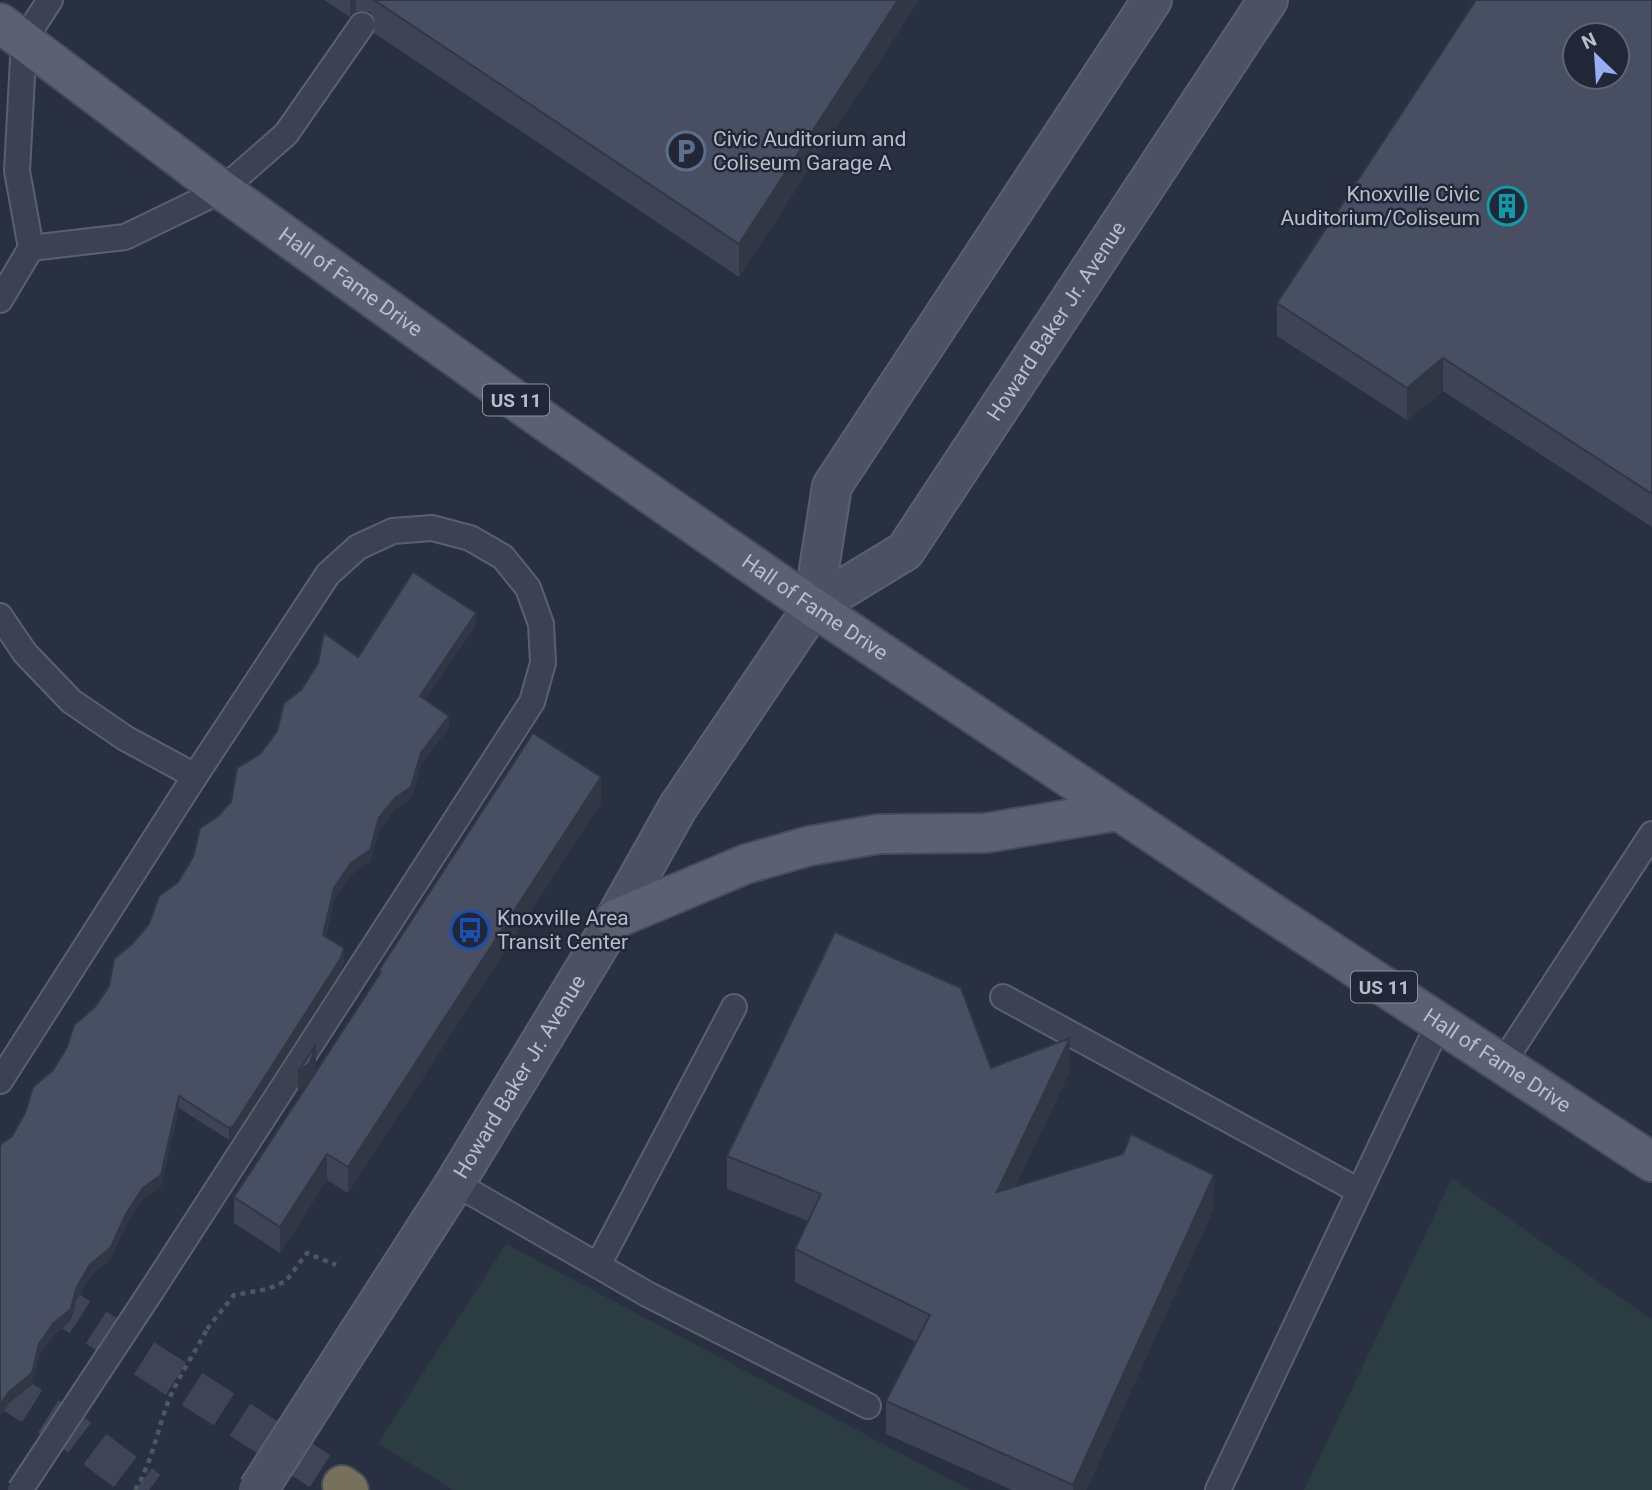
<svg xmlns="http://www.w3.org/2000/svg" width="1652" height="1490" font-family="Roboto,sans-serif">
	<rect width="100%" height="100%" fill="#293042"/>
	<g fill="#2b3c43">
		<polygon points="1452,1178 1652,1320 1652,1490 1304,1490"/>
		<polygon points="506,1244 970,1490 453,1490 378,1443"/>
	</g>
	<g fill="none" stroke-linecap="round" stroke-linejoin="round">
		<g stroke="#3f4557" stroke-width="38" stroke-dasharray="38 19" stroke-linecap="butt">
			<polyline points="0,1266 342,1485"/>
			<polyline points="0,1386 67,1428 149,1490"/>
		</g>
		<defs>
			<g id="lane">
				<polyline points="31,248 125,237 222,190 286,134 362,25"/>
				<polyline points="0,300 31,248 17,171 24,40 50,0"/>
				<polyline points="0,616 25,653 71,701 125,738 195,776"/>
				<polyline points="1003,997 1359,1191"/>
				<polyline points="1502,1064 1652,834"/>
				<polyline points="0,1081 195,776 328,574 358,547 393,531 432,528 470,538 503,557 528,588 541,624 543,663 532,702 152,1290"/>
				<polyline points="455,1183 647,1294 868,1406"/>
				<polyline points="598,1265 734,1007"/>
				<polyline points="1218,1490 1439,1023"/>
			</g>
			<g id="secondary">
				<path id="s1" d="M 813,607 L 905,551 L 1268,0"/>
				<path id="s2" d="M 313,1404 L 455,1183 L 615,919 L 678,807 L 813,607 L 832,486 L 1152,0"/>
			</g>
			<g id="primary">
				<path id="s3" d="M 0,23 L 222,190 L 539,417 L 813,607 L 1269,911 L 1652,1162"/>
				<polyline points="615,919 746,864 809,846 879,834 986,833 1117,811"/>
			</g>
			<polyline id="highway" points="342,1485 349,1490"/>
		</defs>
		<use href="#lane" stroke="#5b606f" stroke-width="28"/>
		<use href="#secondary" stroke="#5b606f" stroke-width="42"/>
		<use href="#primary" stroke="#474b5b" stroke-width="42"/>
		<use href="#highway" stroke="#484d5c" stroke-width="42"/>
		<polyline stroke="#49595f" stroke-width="4.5" stroke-dasharray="5 5" stroke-linecap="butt" points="207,1329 234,1295 268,1289 286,1281 307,1253 336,1265"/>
		<use href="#lane" stroke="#3d4252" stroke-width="24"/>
		<use href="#secondary" stroke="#4c5164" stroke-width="38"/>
		<use href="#primary" stroke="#5b6171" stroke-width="38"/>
		<use href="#highway" stroke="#77715b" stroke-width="38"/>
		<defs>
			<polyline id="lane-bridge" points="20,1490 152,1290"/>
			<polyline id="secondary-bridge" points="258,1490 313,1404"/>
		</defs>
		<use href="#lane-bridge" stroke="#5b606f" stroke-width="28" stroke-linecap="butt"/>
		<use href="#secondary-bridge" stroke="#5b606f" stroke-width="42" stroke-linecap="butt"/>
		<path stroke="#49595f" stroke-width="4.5" stroke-dasharray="5 5" stroke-linecap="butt" d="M 135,1490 C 152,1463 157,1431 168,1402 C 178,1377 195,1353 207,1329"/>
		<use href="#lane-bridge" stroke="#3d4252" stroke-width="24"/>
		<use href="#secondary-bridge" stroke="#4c5164" stroke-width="38"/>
	</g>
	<g fill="#3e4455">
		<polygon points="324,0 919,0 739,277 374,33 374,18 370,12 356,11 350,17"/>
		<polygon points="1652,0 1652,527 1443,391 1407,420 1277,336 1277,303"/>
		<polygon points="476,625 425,700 449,727 421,765 411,798 395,809 379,830 370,862 351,875 334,899 326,936 344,960 341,970 234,1136 229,1140 179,1108 161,1186 143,1199 126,1225 111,1258 89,1278 76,1301 71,1320 53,1336 39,1356 32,1385 9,1403 12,1136 53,1070 95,1007 133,943 149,924 178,882 217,817 231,802 260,754 358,657"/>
		<polygon points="601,803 348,1193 327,1180 280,1253 234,1223 234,1197 307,1085 298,1092 316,1064 312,1079 379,975 379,970"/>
		<polygon points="991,1068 1070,1071 1015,1187 1214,1208 1086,1490 1012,1490 886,1434 886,1401 916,1342 795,1282 795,1249 808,1221 727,1189 727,1156"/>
	</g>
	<g fill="#323745">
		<polygon points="350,0 356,0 356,11 350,17"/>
		<polygon points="898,0 919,0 739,277 739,244"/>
		<polygon points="1443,358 1443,391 1407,420 1407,388"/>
		<polygon points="476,613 476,625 420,708 420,696"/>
		<polygon points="449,716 449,727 421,765 411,798 395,809 379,830 370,862 351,875 334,899 323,946 323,935 334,888 421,753"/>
		<polygon points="601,777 601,803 348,1193 348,1167"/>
		<polygon points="344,948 344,960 341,970 234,1136 229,1140 229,1128"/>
		<polygon points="1070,1038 1070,1071 997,1225 997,1192"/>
		<polygon points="316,1044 316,1064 310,1083 298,1092 298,1072"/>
		<polygon points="179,1096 179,1108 161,1186 143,1199 126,1225 111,1258 89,1278 76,1301 71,1320 53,1336 39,1356 32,1385 9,1403 0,1417 0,1405 76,1289"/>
		<polygon points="327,1154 327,1180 280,1253 280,1227"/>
		<polygon points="1214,1175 1214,1208 1086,1490 1073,1490 1073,1485"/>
	</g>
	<g fill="#484f63" stroke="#323745" stroke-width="2" fill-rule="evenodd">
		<polygon points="374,0 898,0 739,244"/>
		<path d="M 1476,0 L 1652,0 L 1652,494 L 1443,358 L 1407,388 L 1277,303 ZM 1575,35 L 1617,35 L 1617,77 L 1575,77 Z"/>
		<polygon points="413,572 476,613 420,696 449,716 421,753 411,787 395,798 379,818 370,850 351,863 334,888 323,935 344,948 341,958 234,1125 229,1128 179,1096 161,1175 143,1188 126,1214 111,1247 89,1266 76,1289 71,1309 53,1324 39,1344 32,1373 9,1392 0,1405 0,1145 12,1136 25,1113 33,1087 53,1070 67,1047 74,1025 95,1007 109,986 114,959 133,943 149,924 159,896 178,882 193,857 200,828 217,817 231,802 237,768 260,754 277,731 284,703 301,690 318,663 324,633 358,657"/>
		<polygon points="533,733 601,777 348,1167 327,1154 280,1227 234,1197 381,972 379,970"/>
		<polygon points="835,932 961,988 991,1068 1070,1038 997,1192 1123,1154 1131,1134 1214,1175 1073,1485 886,1401 930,1315 795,1249 821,1194 727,1156"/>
		<polygon points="316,1044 310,1063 298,1072"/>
	</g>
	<defs>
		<symbol id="parking-ring" viewBox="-11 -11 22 22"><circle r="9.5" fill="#222737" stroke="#5c6f8a" stroke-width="1.5"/><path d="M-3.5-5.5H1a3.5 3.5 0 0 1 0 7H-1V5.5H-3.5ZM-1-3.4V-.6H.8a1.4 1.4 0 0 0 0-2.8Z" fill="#5c6f8a"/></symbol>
		<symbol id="building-ring" viewBox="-11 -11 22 22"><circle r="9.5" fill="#222737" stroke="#0f9aa8" stroke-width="1.5"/><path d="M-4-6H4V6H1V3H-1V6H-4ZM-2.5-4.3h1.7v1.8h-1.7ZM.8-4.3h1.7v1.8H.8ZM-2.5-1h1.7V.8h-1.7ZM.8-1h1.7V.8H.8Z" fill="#0f9aa8"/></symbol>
		<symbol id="bus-ring" viewBox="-11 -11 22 22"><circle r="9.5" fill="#222737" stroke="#1a4fb4" stroke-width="1.5"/><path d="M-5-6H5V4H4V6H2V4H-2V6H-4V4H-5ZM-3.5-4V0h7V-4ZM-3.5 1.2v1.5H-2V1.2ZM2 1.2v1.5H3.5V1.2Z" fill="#1a4fb4"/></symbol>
	</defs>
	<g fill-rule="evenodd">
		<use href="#parking-ring" x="664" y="129" width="44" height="44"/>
		<use href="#building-ring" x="1485" y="184" width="44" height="44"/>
		<use href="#bus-ring" x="448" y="908" width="44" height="44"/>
	</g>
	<g text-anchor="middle" stroke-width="5" stroke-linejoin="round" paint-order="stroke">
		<g fill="#222737" stroke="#8c919f" stroke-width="2">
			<rect x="483" y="384.5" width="66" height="31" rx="5"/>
			<rect x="1351" y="971.5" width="66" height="31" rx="5"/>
		</g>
		<g font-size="19" font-weight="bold" fill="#babecb">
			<text x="516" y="407">US 11</text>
			<text x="1384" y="994">US 11</text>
		</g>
		<g font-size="21" fill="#babecb" stroke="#222737" text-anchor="start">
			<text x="713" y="146">Civic Auditorium and<tspan x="713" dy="24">Coliseum Garage A</tspan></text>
			<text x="1480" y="201" text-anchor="end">Knoxville Civic<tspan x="1480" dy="24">Auditorium/Coliseum</tspan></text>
			<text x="497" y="925">Knoxville Area<tspan x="497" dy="24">Transit Center</tspan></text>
		</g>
		<g font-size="21" fill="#babecb" stroke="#222737">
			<text dy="7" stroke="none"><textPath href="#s3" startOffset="436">Hall of Fame Drive</textPath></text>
			<text dy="7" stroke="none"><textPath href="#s1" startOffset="383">Howard Baker Jr. Avenue</textPath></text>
			<text dy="7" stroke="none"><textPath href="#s3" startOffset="1003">Hall of Fame Drive</textPath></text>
			<text dy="7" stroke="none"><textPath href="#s3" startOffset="1822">Hall of Fame Drive</textPath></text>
			<text dy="7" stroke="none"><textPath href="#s2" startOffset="387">Howard Baker Jr. Avenue</textPath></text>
		</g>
	</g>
	<g transform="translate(1596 56) rotate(335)"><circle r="33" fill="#222737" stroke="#5f6372" stroke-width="2"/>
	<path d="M0-5L12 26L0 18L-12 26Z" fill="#99adf2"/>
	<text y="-10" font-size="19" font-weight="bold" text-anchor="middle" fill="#babecb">N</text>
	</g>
</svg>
